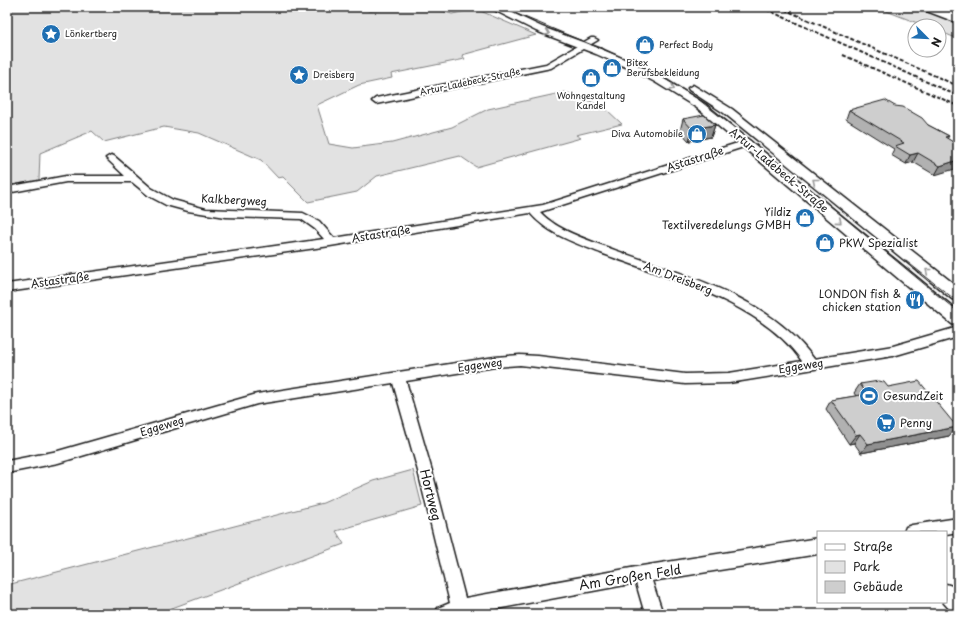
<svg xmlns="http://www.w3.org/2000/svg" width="965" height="621" font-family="'Playpen Sans',sans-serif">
	<rect width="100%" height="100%" fill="#fff"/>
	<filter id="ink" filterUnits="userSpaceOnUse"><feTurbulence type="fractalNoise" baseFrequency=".025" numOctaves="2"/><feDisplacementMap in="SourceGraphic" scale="8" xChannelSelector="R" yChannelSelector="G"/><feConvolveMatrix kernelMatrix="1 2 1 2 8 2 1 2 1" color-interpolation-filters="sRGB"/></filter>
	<g filter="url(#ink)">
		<g fill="#e2e2e2" stroke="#7f7f7f">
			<polygon points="7,7 305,7 312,9 318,7 363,7 369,11 402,7 429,7 452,14 476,9 536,35 462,55 465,59 391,74 392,78 359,85 317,105 329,144 353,148 392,143 452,127 488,109 565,92 586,99 606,109 622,124 576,135 581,138 476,167 460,156 377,176 357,192 308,202 283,177 278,178 261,160 199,133 164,127 104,142 92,131 40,153 39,180 7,186"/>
			<polygon points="876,7 915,7 958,23 958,39 939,31 939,26 925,26"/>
			<polygon points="413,470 422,506 336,531 344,544 156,614 7,614 7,585 323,503 373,481"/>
		</g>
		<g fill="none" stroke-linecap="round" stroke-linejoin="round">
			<defs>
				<g id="minor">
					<polygon points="591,38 594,38 598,40 551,68 376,104 372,101 376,98 546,64"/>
					<path d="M 747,140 L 750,141 L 752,143 L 750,145 L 540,212 C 558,231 586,239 609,248 C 681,275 767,294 814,359 L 893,346 L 958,327 L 958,337 L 893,356 L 729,383 L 685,384 L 520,365 L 495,367 L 406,381 L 432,471 L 465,598 L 642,566 L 818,538 L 818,554 L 652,581 L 663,614 L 645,614 L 636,583 L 470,614 L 435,614 L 438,608 L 450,603 L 418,471 L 393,383 L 257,404 L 58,463 L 7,473 L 7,461 L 58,451 L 257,394 L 495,357 L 520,355 L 538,356 L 685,374 L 729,373 L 802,361 C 760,301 666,278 601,253 C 576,243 549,235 530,213 L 330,246 L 7,292 L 7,284 L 324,239 L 315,229 L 301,219 L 226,217 L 188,211 L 166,205 L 149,196 L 132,182 L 66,182 L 7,193 L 7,187 L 66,176 L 125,176 L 106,158 L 111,155 L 114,156 L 151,188 L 173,200 L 206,209 L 303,213 L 319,221 L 334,238 L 543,205 Z"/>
					<polygon points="958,518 958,532 946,534 946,532 904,532 906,527 912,525"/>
					<polygon points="946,584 952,586 958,593 958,614 952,612 943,602 946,602"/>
				</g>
				<g id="tertiary">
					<polygon points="488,7 500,7 542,27 604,50 640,66 663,78 705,104 958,311 958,326 952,324 697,108 655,82 632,70 596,54 536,31"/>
					<polygon points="693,85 732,109 958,287 958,301 952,299 724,113 689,90 688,88"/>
				</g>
				<polygon id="trunk" points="922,7 939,7 958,15 958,23 924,10"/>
			</defs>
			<use href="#minor" stroke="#1c1c1c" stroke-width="3"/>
			<use href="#tertiary" stroke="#1c1c1c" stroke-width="3"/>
			<use href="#trunk" stroke="#1c1c1c" stroke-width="3"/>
			<use href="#minor" fill="#fff" fill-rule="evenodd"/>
			<use href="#tertiary" fill="#fff" fill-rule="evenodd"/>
			<use href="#trunk" fill="#fff" fill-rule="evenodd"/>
			<g stroke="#1c1c1c" stroke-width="1">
				<polyline points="500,7 626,59 660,76 698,99 764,151 958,312"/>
				<polyline points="906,261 958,302"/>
			</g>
			<g stroke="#1c1c1c" stroke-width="2" stroke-dasharray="4 2" stroke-linecap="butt">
				<polyline points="761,7 958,96"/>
				<polyline points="779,7 958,86"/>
				<polyline points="843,55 956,105"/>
			</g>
			<polyline stroke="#1c1c1c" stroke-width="2.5" stroke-dasharray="5 2.5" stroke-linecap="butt" points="954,104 958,106"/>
		</g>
		<g fill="#b1b1b1" stroke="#1c1c1c">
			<polygon points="849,110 928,125 949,136 947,139 958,145 935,175 913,162 906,164 891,155 894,149 846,119"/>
			<polygon points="683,119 715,125 711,137 689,141 680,131"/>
			<polygon points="860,384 888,387 949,436 861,453 854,443 849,444 826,409 831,400 856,396 854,393"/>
		</g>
		<g fill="#909090" stroke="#1c1c1c">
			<polygon points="715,125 711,137 689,141 692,129"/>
			<polygon points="918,153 913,162 906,164 910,155"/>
			<polygon points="958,160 958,168 935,175 940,166"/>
			<polygon points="957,427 949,436 861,453 868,444"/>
			<polygon points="860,434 854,443 849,444 856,435"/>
		</g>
		<g fill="#cecece" stroke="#1c1c1c">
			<polygon points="885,100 895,106 903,107 922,118 928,125 949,136 945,137 958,145 958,160 940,166 918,153 910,155 895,146 904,143 849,110"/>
			<polygon points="704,115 715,125 692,129 683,119"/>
			<polygon points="879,381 884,382 888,387 919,381 957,427 868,444 860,434 856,435 831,400 867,394 860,384"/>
		</g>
		<defs><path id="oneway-chevron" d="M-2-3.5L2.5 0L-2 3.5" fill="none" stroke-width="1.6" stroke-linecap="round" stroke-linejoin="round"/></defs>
		<g stroke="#999">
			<use href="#oneway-chevron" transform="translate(547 33) rotate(22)"/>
			<use href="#oneway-chevron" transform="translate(672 88) rotate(31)"/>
			<use href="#oneway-chevron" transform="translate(815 181) rotate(-141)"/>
			<use href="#oneway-chevron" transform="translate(839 221) rotate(40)"/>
			<use href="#oneway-chevron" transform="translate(928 271) rotate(-141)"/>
		</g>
	</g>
	<defs>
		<symbol id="sight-disc" viewBox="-11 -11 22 22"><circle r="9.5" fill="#1f6fb2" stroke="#fff"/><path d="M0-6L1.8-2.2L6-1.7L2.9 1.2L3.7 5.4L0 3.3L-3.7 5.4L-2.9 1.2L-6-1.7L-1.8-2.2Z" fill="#fff"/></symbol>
		<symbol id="shop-disc" viewBox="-11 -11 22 22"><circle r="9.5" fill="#1f6fb2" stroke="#fff"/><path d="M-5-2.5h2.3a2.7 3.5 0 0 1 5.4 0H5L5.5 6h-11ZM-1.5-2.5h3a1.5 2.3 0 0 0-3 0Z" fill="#fff"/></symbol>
		<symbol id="restaurant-disc" viewBox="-11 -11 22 22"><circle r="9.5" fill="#1f6fb2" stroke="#fff"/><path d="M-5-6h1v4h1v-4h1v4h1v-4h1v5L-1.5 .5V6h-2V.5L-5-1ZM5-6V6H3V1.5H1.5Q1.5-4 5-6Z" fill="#fff"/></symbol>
		<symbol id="stadium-disc" viewBox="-11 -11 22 22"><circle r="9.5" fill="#1f6fb2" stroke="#fff"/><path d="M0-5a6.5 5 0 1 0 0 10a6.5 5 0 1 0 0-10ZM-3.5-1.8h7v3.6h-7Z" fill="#fff"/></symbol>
		<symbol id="supermarket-disc" viewBox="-11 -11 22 22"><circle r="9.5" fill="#1f6fb2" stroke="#fff"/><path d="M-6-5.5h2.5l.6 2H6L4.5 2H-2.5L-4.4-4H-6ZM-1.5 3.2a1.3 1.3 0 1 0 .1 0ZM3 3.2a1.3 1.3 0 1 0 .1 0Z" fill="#fff"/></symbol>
	</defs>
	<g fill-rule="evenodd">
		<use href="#sight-disc" x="40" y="23" width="22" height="22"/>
		<use href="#shop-disc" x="634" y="34" width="22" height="22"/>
		<use href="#shop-disc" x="601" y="57" width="22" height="22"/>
		<use href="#sight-disc" x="288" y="64" width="22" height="22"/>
		<use href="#shop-disc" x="580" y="67" width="22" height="22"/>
		<use href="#shop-disc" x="686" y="123" width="22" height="22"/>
		<use href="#shop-disc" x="794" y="207" width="22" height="22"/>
		<use href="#shop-disc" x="814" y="232" width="22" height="22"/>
		<use href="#restaurant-disc" x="904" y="289" width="22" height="22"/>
		<use href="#stadium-disc" x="858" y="385" width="22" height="22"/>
		<use href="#supermarket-disc" x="875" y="412" width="22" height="22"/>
	</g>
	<g text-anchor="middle" stroke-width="4" stroke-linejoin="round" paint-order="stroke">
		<g font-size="9" fill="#1c1c1c" stroke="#fff" text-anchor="start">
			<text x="65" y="37">Lönkertberg</text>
			<text x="659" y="48">Perfect Body</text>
			<text x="626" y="66">Bitex<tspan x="626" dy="10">Berufsbekleidung</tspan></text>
			<text x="313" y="78">Dreisberg</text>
			<text x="591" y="99" text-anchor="middle">Wohngestaltung<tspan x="591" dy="10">Kandel</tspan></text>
			<text x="683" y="137" text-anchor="end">Diva Automobile</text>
		</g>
		<g font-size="9" fill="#1c1c1c" stroke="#fff">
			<text transform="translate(470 82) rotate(-12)" y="3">Artur-Ladebeck-Straße</text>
		</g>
		<g font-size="11" fill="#1c1c1c" stroke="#fff">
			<text transform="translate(695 159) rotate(-18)" y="4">Astastraße</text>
			<text transform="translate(779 170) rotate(40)" y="4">Artur-Ladebeck-Straße</text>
			<text transform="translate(234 200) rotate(3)" y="4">Kalkbergweg</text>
			<text transform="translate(381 234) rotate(-9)" y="4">Astastraße</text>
			<text transform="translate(678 278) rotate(21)" y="4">Am Dreisberg</text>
			<text transform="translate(60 280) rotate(-8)" y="4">Astastraße</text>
			<text transform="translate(480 365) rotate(-8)" y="4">Eggeweg</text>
			<text transform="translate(801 366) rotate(-9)" y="4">Eggeweg</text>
			<text transform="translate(162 426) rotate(-17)" y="4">Eggeweg</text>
		</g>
		<g font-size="11" fill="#1c1c1c" stroke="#fff" text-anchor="start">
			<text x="791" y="216" text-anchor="end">Yildiz<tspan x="791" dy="13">Textilveredelungs GMBH</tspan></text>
			<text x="839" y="247">PKW Spezialist</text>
			<text x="901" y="298" text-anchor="end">LONDON fish &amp;<tspan x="901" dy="13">chicken station</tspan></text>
			<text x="883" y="400">GesundZeit</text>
			<text x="900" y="427">Penny</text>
		</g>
		<g font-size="13" fill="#1c1c1c" stroke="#fff">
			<text transform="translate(431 495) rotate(76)" y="5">Hortweg</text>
			<text transform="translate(630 577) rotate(-9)" y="5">Am Großen Feld</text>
		</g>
	</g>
	<rect width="965" height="621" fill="none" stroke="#fff" stroke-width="24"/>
	<rect x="12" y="12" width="941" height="597" fill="none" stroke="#1c1c1c" stroke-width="1.5" filter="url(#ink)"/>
	<rect x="817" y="531" width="130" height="72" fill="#ffffff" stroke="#a4a4a4"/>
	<rect x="825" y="544" width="20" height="6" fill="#ffffff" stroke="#a4a4a4"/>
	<text x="853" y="551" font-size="12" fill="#1c1c1c">Straße</text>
	<rect x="825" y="561" width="20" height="12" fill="#e2e2e2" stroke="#a4a4a4"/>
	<text x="853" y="571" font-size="12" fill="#1c1c1c">Park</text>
	<rect x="825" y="581" width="20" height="12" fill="#cecece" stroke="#a4a4a4"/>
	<text x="853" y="591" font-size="12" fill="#1c1c1c">Gebäude</text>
	<g transform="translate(927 38) rotate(114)"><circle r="19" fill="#ffffff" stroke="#a4a4a4"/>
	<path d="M0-3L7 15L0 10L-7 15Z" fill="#1f6fb2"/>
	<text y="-6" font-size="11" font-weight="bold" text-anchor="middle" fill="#1c1c1c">N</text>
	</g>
</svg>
